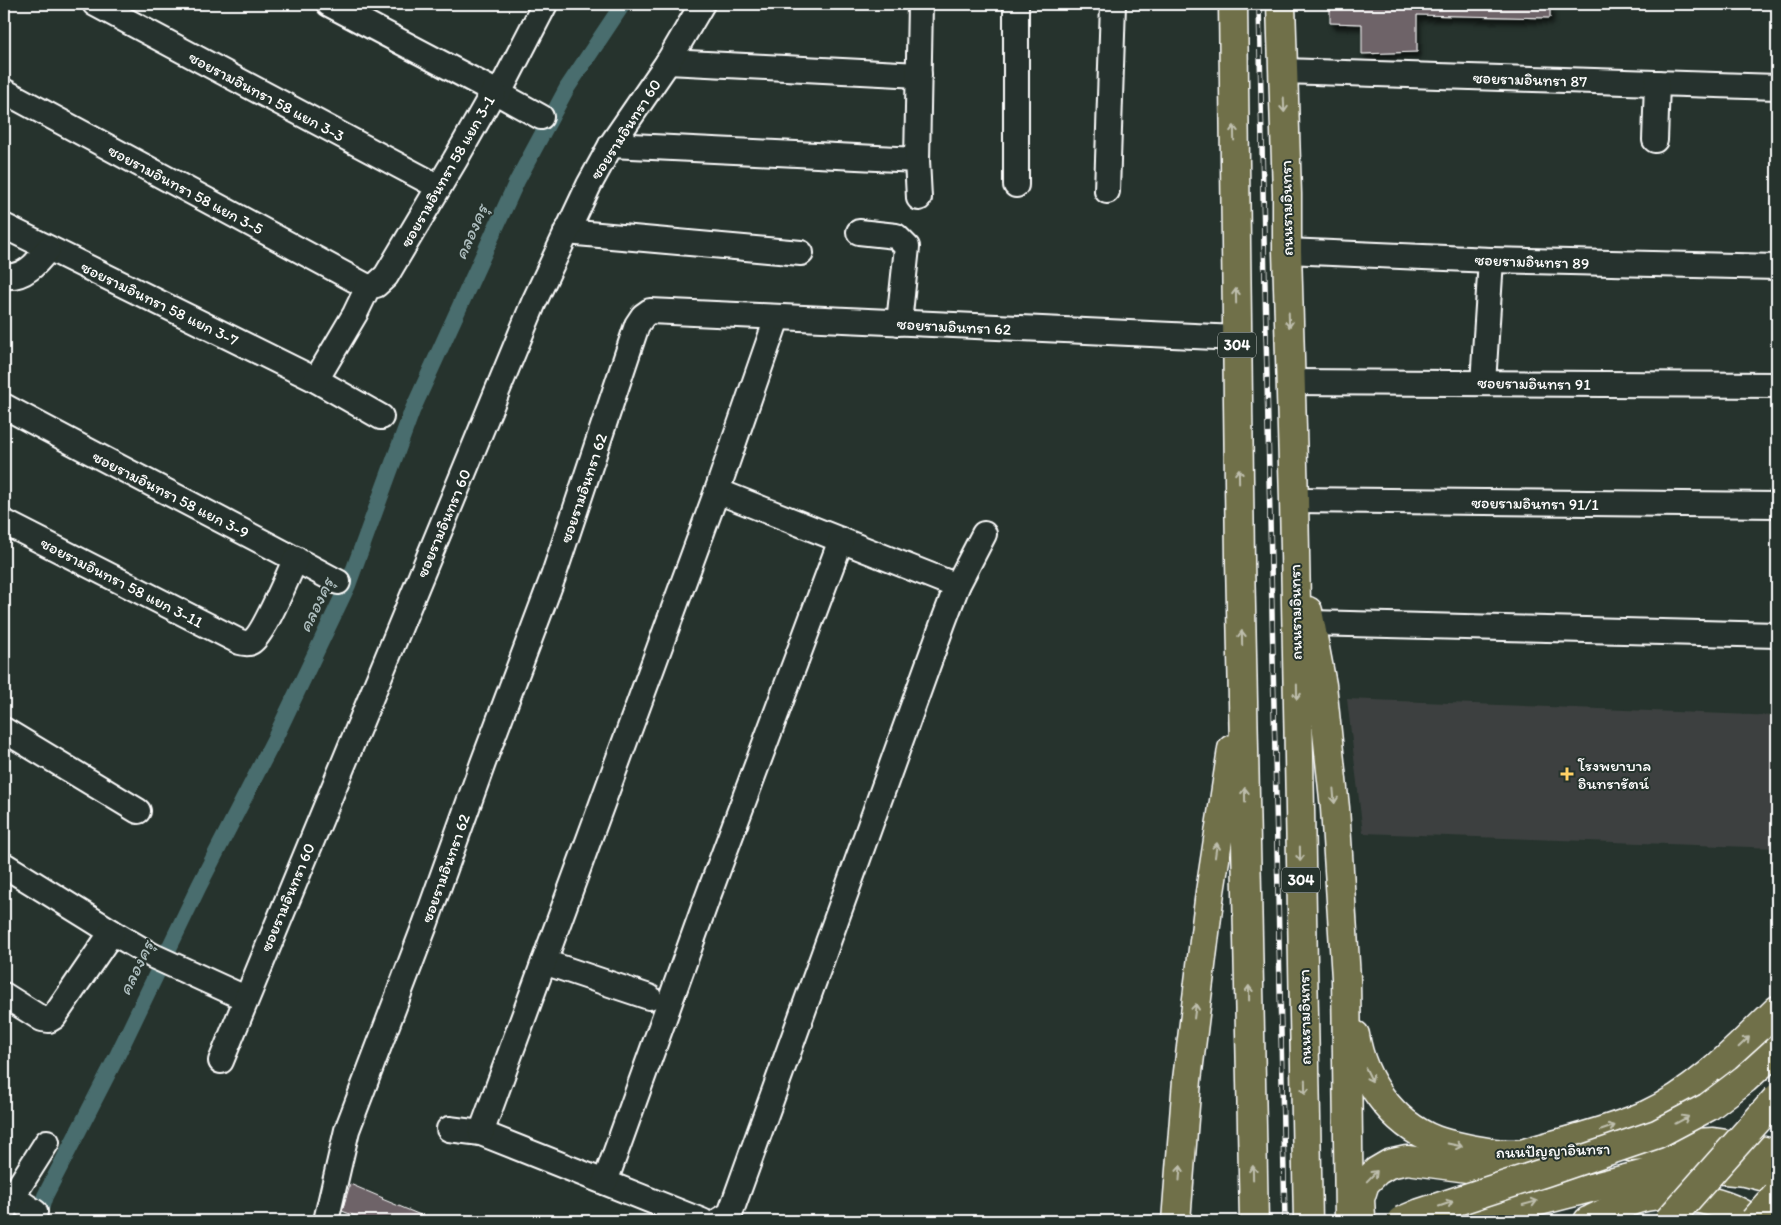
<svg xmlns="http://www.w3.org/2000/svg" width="1781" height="1225" font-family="Itim,'Playpen Sans Thai',sans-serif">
	<defs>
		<filter id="shadow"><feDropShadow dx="3" dy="5.5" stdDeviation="2.5" flood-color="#0009"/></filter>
	</defs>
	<rect width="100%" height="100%" fill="#26332d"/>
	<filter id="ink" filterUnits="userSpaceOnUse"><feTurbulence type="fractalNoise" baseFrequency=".02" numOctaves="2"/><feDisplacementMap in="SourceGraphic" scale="10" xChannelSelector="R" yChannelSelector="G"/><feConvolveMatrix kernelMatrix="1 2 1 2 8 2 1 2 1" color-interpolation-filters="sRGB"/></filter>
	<g filter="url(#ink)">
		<polygon fill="#3c413f" points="1347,699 1777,716 1777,848 1363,833"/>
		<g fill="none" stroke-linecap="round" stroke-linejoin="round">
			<polyline stroke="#496d6e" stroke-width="16" points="37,1221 45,1196 117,1056 199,886 276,736 348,585 412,411 517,181 567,88 623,4"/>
		</g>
		<g fill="#6e6368" stroke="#fff" filter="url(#shadow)">
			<polygon points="1330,4 1550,4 1550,18 1417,15 1417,52 1362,54 1362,24 1330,23"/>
			<polygon points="350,1184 383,1198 382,1199 435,1221 368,1221 342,1211"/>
		</g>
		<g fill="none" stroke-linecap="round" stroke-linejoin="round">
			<defs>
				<g id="minor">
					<polyline points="95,4 439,187"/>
					<polyline points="329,4 494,91 541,117"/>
					<polyline points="668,62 919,75"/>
					<polyline points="1283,71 1777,87"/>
					<polyline points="4,91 368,287"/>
					<polyline points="499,93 545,4"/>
					<polyline points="1655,140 1657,83"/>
					<polyline points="611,145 917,160"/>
					<polyline points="1016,185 1016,4"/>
					<polyline points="1107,191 1113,4"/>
					<polyline points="919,198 917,160 920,4"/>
					<polyline points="4,226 316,380 381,417"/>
					<polyline points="566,232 801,253"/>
					<polyline points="859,232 896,236 907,247 899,323"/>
					<polyline points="1287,251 1491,260 1777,267"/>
					<path d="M 4,276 C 24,279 37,263 48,249"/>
					<polyline points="316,380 355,314 368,287 376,285 386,276 455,160 494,91"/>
					<polyline points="1290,382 1777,385"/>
					<polyline points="1483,383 1491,260"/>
					<path d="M 4,406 C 115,466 227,522 338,582"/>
					<polyline points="717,491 957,586"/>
					<polyline points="1294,500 1777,505"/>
					<path d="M 4,522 L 240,642 C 244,643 248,644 251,642 C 264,635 288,574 296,559"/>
					<polyline points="1311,623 1777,635"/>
					<polyline points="4,730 138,811"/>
					<polyline points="4,865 112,932 153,956 245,998"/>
					<polyline points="544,962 649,997"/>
					<polyline points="4,995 42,1019 49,1020 54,1017 112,932"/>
					<polyline points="221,1061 534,302 589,185 611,145 668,62 702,4"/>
					<polyline points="449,1129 481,1133 702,1221"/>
					<polyline points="481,1133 717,491 777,318"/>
					<polyline points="605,1182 707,899 841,540"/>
					<polyline points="4,1191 35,1212"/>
					<polyline points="4,1210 47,1142"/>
					<polyline points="326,1221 347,1130 425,925 483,763 553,577 637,325 643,316 650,311 1237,338"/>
					<polyline points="718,1221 730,1214 943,623 957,586 984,534"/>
				</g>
				<g id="major">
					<polyline points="1233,4 1240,560 1254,1221"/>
					<polyline points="1281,4 1287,194 1287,251 1294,500 1308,1221"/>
					<polyline points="1308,611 1322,685 1335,808 1346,978 1349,1221"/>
					<path d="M 1355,1035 C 1362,1080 1392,1123 1435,1140 C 1448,1145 1480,1151 1495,1153 C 1513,1156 1534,1152 1552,1151"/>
					<polyline points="1630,1147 1713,1142 1747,1147 1777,1154"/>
					<polyline points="1361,1217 1360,1199 1365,1183 1377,1171 1389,1164 1407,1160 1498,1172 1517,1172"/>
					<polyline points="1176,1221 1187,1080 1210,892 1232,749"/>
				</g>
				<g id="highway">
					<path d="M 1528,1152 C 1566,1141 1609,1131 1646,1115 C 1697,1092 1737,1049 1777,1010"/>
					<polyline points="1466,1221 1481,1216 1653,1172 1705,1168 1745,1172 1777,1180"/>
					<path d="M 1588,1221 C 1605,1213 1623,1203 1641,1198 C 1672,1189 1729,1202 1754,1221"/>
				</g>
			</defs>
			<use href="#minor" stroke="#fff" stroke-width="28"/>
			<use href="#major" stroke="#fff" stroke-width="31"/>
			<use href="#highway" stroke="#fff" stroke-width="31"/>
			<use href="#minor" stroke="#26332d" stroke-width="24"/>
			<use href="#major" stroke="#70704a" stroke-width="28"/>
			<use href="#highway" stroke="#70704a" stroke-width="28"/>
			<defs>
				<polyline id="rail" points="1259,4 1285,1221"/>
			</defs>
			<use href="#rail" stroke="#fff" stroke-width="5.5"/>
			<use href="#rail" stroke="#26332d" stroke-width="4" stroke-dasharray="11" stroke-linecap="butt"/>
			<defs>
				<g id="highway-bridge">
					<polyline points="1401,1221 1420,1213 1546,1172 1657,1134 1708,1107 1745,1079 1777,1050"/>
					<polyline points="1668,1221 1777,1098"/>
					<polyline points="1754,1221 1777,1195"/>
				</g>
			</defs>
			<use href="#highway-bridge" stroke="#fff" stroke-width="31" stroke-linecap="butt"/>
			<use href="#highway-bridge" stroke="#70704a" stroke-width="28"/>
		</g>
		<defs><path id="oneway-shaft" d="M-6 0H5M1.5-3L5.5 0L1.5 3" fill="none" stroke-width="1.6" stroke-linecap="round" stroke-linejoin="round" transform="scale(1.25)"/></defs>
		<g stroke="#bfbfae">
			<use href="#oneway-shaft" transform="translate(1284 105) rotate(88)"/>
			<use href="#oneway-shaft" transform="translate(1234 133) rotate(-91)"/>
			<use href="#oneway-shaft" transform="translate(1236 296) rotate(-91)"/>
			<use href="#oneway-shaft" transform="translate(1289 320) rotate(88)"/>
			<use href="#oneway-shaft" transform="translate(1239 476) rotate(-91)"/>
			<use href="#oneway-shaft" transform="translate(1242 638) rotate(-91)"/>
			<use href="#oneway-shaft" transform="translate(1297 692) rotate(89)"/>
			<use href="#oneway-shaft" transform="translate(1245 795) rotate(-91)"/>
			<use href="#oneway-shaft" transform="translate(1334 796) rotate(85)"/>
			<use href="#oneway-shaft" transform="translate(1216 850) rotate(-82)"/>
			<use href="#oneway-shaft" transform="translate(1300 854) rotate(89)"/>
			<use href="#oneway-shaft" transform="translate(1249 993) rotate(-91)"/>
			<use href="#oneway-shaft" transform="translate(1195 1011) rotate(-83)"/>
			<use href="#oneway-shaft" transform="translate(1744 1042) rotate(-44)"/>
			<use href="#oneway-shaft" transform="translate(1369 1075) rotate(64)"/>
			<use href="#oneway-shaft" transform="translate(1305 1087) rotate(89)"/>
			<use href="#oneway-shaft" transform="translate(1682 1120) rotate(-28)"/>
			<use href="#oneway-shaft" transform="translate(1608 1128) rotate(-19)"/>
			<use href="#oneway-shaft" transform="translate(1455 1145) rotate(12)"/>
			<use href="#oneway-shaft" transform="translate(1180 1173) rotate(-86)"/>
			<use href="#oneway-shaft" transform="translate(1253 1173) rotate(-91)"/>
			<use href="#oneway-shaft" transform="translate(1372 1176) rotate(-46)"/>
			<use href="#oneway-shaft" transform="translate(1530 1203) rotate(-15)"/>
			<use href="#oneway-shaft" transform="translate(1446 1204) rotate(-19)"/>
		</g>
	</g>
	<path fill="#ffd166" stroke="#26332d" stroke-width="2" d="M1564.5 766.5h5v5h5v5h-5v5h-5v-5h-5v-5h5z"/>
	<g text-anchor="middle" stroke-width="4" stroke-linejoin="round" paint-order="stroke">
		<g fill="#26332d" stroke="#bec2c0" stroke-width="1">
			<rect x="1218" y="332.5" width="38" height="25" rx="4"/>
			<rect x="1282" y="867.5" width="38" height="25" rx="4"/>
		</g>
		<g font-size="15" font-weight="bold" fill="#fff">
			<text x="1237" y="350">304</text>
			<text x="1301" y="885">304</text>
		</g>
		<g font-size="16" fill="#fff" stroke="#26332d">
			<text transform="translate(1530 79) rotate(2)" y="6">ซอยรามอินทรา 87</text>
			<text transform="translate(267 96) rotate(28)" y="6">ซอยรามอินทรา 58 แยก 3-3</text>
			<text transform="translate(625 129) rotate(-57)" y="6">ซอยรามอินทรา 60</text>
			<text transform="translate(447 171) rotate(-60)" y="6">ซอยรามอินทรา 58 แยก 3-1</text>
			<text transform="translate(186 189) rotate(28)" y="6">ซอยรามอินทรา 58 แยก 3-5</text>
			<text transform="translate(1286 208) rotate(-91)" y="6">ถนนรามอินทรา</text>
			<text transform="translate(1532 261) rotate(2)" y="6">ซอยรามอินทรา 89</text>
			<text transform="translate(160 303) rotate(26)" y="6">ซอยรามอินทรา 58 แยก 3-7</text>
			<text transform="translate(954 326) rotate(3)" y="6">ซอยรามอินทรา 62</text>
			<text transform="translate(1534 383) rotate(1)" y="6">ซอยรามอินทรา 91</text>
			<text transform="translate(583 488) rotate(-71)" y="6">ซอยรามอินทรา 62</text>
			<text transform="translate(171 494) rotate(27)" y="6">ซอยรามอินทรา 58 แยก 3-9</text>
			<text transform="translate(1535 503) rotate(1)" y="6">ซอยรามอินทรา 91/1</text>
			<text transform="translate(443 523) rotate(-67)" y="6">ซอยรามอินทรา 60</text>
			<text transform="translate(122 582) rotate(27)" y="6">ซอยรามอินทรา 58 แยก 3-11</text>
			<text transform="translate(1295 612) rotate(-91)" y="6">ถนนรามอินทรา</text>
			<text transform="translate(445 868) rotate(-70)" y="6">ซอยรามอินทรา 62</text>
			<text transform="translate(287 897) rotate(-67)" y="6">ซอยรามอินทรา 60</text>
			<text transform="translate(1304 1017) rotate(-91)" y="6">ถนนรามอินทรา</text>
			<text transform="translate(1553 1150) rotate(-2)" y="6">ถนนปัญญาอินทรา</text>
		</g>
		<g font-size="16" fill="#fff" stroke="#26332d" text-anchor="start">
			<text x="1578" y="771">โรงพยาบาล<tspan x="1578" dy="18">อินทรารัตน์</tspan></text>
		</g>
		<g font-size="18" font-style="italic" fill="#adbdbe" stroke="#26332d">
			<text transform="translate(471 232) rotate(-66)" y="6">คลองครุ</text>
			<text transform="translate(316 605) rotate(-64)" y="6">คลองครุ</text>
			<text transform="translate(136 968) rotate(-64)" y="6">คลองครุ</text>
		</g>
	</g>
	<rect width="1781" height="1225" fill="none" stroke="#26332d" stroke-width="20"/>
	<rect x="10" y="10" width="1761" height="1205" fill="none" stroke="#fff" stroke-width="2" filter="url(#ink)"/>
</svg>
